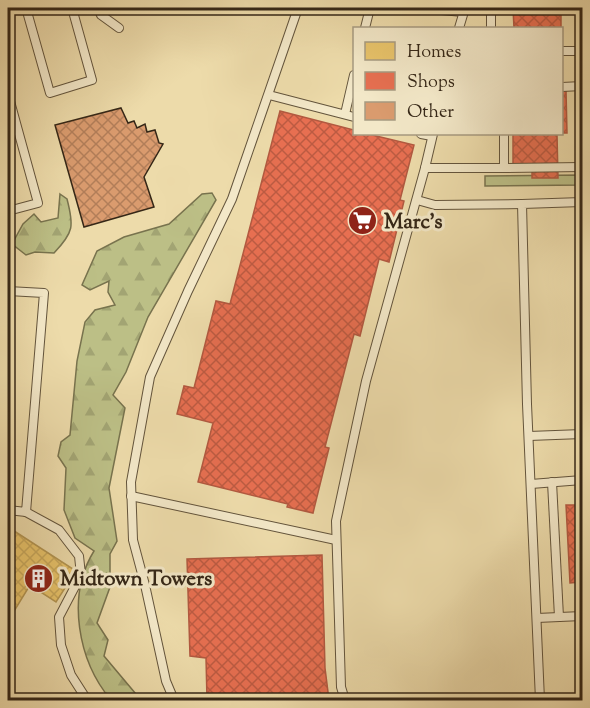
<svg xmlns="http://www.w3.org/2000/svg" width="590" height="708" font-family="'Sorts Mill Goudy',serif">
	<defs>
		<pattern id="forest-firs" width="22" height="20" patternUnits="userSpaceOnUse" patternTransform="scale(1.5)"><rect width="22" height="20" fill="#bcbf86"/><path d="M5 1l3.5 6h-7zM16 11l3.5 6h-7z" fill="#a2a473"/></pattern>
		<pattern id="homes-cross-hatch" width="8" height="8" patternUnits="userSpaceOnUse" patternTransform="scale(1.5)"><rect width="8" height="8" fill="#e9c46a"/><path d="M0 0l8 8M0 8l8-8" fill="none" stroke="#c8a85b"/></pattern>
		<pattern id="shops-cross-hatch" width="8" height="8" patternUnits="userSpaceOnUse" patternTransform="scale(1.5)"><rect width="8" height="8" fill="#e76f51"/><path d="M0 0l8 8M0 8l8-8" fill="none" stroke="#bc5b42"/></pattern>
		<pattern id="building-cross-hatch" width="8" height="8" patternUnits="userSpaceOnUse" patternTransform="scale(1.5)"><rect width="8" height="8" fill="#da9b6e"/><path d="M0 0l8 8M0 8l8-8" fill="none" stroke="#b27e59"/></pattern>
	</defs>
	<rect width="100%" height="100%" fill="#eddbaa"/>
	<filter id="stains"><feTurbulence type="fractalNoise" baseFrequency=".00333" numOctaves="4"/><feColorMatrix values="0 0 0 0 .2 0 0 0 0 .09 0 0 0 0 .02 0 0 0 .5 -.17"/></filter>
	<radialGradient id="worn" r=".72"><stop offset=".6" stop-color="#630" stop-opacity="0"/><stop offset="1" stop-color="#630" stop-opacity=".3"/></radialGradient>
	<g fill="url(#forest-firs)" stroke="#78734e" stroke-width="1.5">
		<path d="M 212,193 L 216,200 L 148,317 L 126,372 L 113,395 L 125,408 L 109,488 L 117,541 L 110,554 L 110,587 L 97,623 L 108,640 L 104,656 L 141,700 L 111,700 C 78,661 66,596 94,551 L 75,538 L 64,510 L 66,468 L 58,456 L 61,442 L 70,435 L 77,361 L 85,322 L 95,310 L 115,305 L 108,292 L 109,281 L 90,290 L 82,285 L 97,251 L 124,237 L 169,224 L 202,194 Z"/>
		<path d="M 60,194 L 67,199 C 74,226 74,232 54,253 L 35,252 L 26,255 L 12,244 L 23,224 L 34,214 L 41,222 L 58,218 Z"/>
	</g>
	<polygon fill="#bcbf86" stroke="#78734e" stroke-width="1.5" points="582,175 582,185 485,186 485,176"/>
	<polygon fill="url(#homes-cross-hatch)" stroke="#b39551" stroke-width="1.5" points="8,527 76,571 56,602 30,585 8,621"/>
	<g fill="url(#shops-cross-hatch)" stroke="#b25940" stroke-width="1.5">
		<polygon points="513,8 561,8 561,28 514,28"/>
		<polygon points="562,90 566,90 567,133 562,133"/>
		<polygon points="280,111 354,130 354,134 368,134 414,145 400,200 404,201 389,262 379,259 360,336 354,334 325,447 329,448 313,513 287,507 288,504 198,482 213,423 177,414 184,386 194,388 216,301 230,304"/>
		<polygon points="513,134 557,134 558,178 532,178 532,164 513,165"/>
		<polygon points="582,498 582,572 580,572 576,499"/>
		<polygon points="566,505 576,505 581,582 570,583"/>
		<polygon points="322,555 325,668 329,700 207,700 206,658 190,656 187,559"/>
	</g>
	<polygon fill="url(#building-cross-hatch)" stroke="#352717" stroke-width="1.5" points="121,108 128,123 134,121 137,128 145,124 147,132 155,130 159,143 163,144 144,177 154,207 84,227 55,125"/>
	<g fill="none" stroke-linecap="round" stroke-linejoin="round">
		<defs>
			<g id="service">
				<polyline points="26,8 50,93 92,80 72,8"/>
				<polyline points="98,8 101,15 119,28"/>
				<polyline points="161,8 180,8"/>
				<polyline points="420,8 463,12 469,8"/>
				<polyline points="491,8 491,28"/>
				<polyline points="365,28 370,8"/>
				<polyline points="459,28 465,8"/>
				<polyline points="562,51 582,51"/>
				<polyline points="8,52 10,61 8,65"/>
				<polyline points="562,87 582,86"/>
				<polyline points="8,94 38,203 8,211"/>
				<polyline points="269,95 354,117"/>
				<polyline points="345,114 354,75"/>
				<polyline points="421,134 432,136"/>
				<polyline points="425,168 504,168 504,134"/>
				<polyline points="504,168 582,167"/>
				<polyline points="417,200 435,205 522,204"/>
				<polyline points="8,291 44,293 26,512 8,510"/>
				<polyline points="529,436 582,434"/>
				<polyline points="552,482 559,617"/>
				<polyline points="531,484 582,480"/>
				<polyline points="131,496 336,540"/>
				<polyline points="26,512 59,530 79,556 81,575 59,617 61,645 71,675 87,700"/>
				<polyline points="537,618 582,616"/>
				<polyline points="174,700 166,681 145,585 133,540 131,482 150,377 188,291 232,199 298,8"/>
				<polyline points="345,700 341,687 336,521 366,381 425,168 433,134"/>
				<polyline points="540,700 527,404 522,204 582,202"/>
			</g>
		</defs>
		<use href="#service" stroke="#63543c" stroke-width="10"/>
		<use href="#service" stroke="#f3e8c8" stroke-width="8"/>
	</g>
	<defs>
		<symbol id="supermarket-disc" viewBox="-11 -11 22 22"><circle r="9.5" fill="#8f2418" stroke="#f3e8c8"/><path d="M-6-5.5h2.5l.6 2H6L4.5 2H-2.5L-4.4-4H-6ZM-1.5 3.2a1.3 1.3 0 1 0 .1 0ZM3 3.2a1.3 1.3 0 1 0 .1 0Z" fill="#fff"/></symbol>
		<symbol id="building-disc" viewBox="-11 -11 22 22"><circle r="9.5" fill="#8f2418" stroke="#f3e8c8"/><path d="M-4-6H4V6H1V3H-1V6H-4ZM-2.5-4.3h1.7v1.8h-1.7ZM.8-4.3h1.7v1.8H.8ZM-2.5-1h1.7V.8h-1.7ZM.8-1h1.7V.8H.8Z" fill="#fff"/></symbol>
	</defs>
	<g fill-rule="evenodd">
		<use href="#supermarket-disc" x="346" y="204" width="33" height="33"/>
		<use href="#building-disc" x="22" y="562" width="33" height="33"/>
	</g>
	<g text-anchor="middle" stroke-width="6" stroke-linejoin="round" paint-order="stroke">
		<g font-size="21" font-weight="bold" fill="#352717" stroke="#f3e8c8" text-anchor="start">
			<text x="384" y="228">Marc's</text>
			<text x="60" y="585">Midtown Towers</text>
		</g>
	</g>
	<rect width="590" height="708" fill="none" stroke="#eddbaa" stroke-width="30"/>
	<rect x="9" y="9" width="572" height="690" fill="none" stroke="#352717" stroke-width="3"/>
	<rect x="15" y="15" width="560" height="678" fill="none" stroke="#352717" stroke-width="1.5"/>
	<rect x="353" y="27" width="210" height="108" fill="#f3e8c8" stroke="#a79b81" stroke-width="1.5"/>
	<rect x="365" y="42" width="30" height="18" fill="#e9c46a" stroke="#a79b81" stroke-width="1.5"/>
	<text x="407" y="57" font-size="18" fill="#352717">Homes</text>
	<rect x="365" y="72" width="30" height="18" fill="#e76f51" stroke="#a79b81" stroke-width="1.5"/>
	<text x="407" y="87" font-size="18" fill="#352717">Shops</text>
	<rect x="365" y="102" width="30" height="18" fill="#da9b6e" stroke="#a79b81" stroke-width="1.5"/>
	<text x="407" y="117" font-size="18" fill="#352717">Other</text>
	<rect width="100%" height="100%" filter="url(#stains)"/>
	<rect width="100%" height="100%" fill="url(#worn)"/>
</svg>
